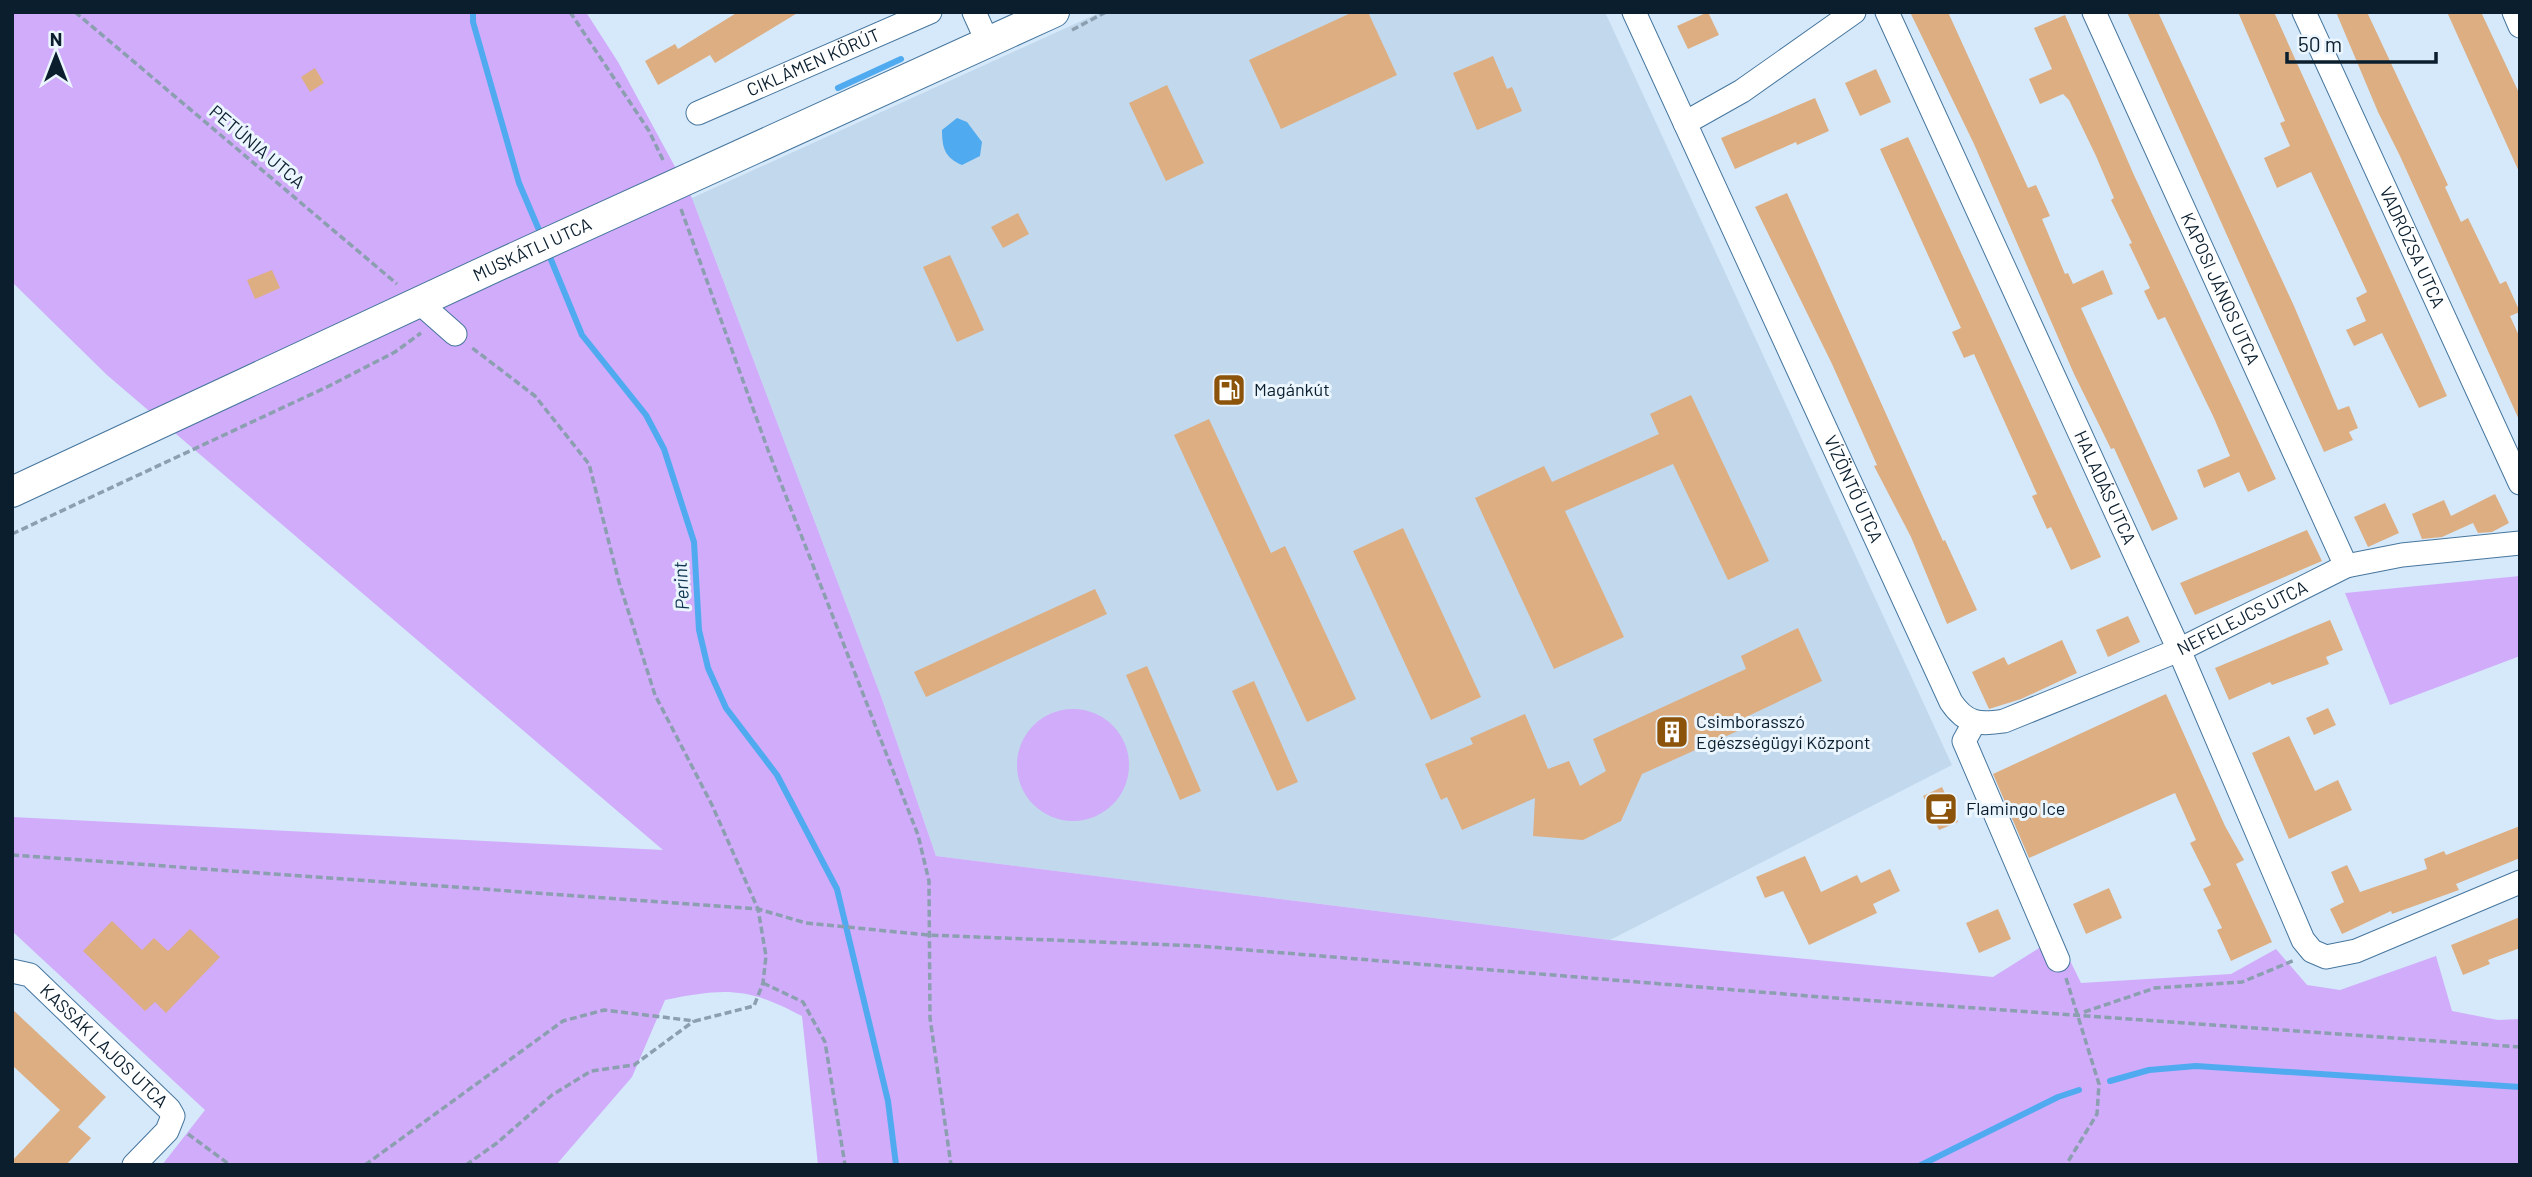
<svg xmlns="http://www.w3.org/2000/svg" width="2532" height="1177" font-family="Barlow,sans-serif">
	<rect width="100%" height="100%" fill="#d5e9fb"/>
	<polygon fill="#c2d8ec" points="1101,12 1605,12 1952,765 1610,940 936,856 882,699 692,198"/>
	<g fill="#d0acfa">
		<path d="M 12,12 L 586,12 L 618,62 L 692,198 L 882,699 L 936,856 L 1610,940 L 1993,977 L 2058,936 L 2081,983 L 2231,974 L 2276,949 L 2307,985 L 2340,990 L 2436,956 L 2452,1011 L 2498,1020 L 2520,1019 L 2520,1165 L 818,1165 L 802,1016 C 748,987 725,988 665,1000 L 632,1077 L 556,1165 L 162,1165 L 205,1110 L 12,931 L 12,817 L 663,850 L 107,375 L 12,282 Z"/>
		<polygon points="2520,576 2520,656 2390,705 2345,593"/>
		<circle cx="1073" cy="765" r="56"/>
	</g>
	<path fill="#50aaf0" d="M 957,118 L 967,122 L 982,142 L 980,156 L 962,165 C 945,158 942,148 942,130 Z"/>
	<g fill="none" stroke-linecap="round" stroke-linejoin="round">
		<g stroke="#50aaf0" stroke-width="6">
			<polyline points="473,12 473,22 519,183 542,237"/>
			<polyline points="838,88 901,59"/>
			<polyline points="547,250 582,335 646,415 664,449 694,542 699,630 708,668 726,708 777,775 837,889 888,1101 896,1165"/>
			<polyline points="2110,1081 2149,1070 2196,1066 2520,1087"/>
			<polyline points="1921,1165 2058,1097 2079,1090"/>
		</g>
	</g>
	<g fill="#ddae82">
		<polygon points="738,12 799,12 715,63 710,55 658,85 645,61 675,44 678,49"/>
		<polygon points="1353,12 1368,12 1397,75 1281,129 1249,60"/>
		<polygon points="1708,12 1719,35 1688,49 1677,26"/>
		<polygon points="1910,12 1948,12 2028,188 2036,185 2050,216 2042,219 2065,274 2068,273 2073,284 2103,270 2113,294 2081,308 2178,519 2152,531 2114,448 2111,449 2074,374 1974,144"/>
		<polygon points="2127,12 2158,12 2294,306 2338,410 2349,406 2358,428 2349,432 2353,440 2324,452"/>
		<polygon points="2238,12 2274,12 2447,396 2419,408 2382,333 2354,346 2346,330 2366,321 2356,298 2367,292 2311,172 2277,188 2264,158 2290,146 2280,123 2285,121"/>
		<polygon points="2336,12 2367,12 2448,185 2445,187 2461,222 2468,218 2500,284 2506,281 2520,312 2510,316 2520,338 2520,422 2400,156 2378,112"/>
		<polygon points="2447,12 2481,12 2520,95 2520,174"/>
		<polygon points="2065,15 2133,173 2276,479 2248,492 2239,472 2204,488 2197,470 2230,456 2214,418 2165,317 2158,320 2144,291 2150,288 2129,244 2132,243 2111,200 2114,198 2096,156 2069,100 2063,94 2040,104 2029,79 2052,69 2034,28"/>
		<polygon points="1493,56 1507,89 1512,87 1522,111 1477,130 1453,73"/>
		<polygon points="315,68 324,83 310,92 301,77"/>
		<polygon points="1876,69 1891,102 1860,116 1845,83"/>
		<polygon points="1167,85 1204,163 1166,181 1129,103"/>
		<polygon points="1815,98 1829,131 1797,145 1796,142 1735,169 1721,138"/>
		<polygon points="1908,137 2101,557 2071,570 2051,527 2047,529 2032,496 2037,494 1974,354 1964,358 1952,332 1961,328 1880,149"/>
		<polygon points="1787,193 1943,541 1945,540 1977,610 1947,624 1911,537 1874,466 1877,465 1832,364 1755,207"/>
		<polygon points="1018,213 1029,234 1003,248 991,227"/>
		<polygon points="950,255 984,330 957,342 923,267"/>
		<polygon points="272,270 280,288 255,299 247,280"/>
		<polygon points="1691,395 1769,561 1728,580 1673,464 1565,511 1624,637 1554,669 1475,498 1544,466 1552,482 1659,434 1650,414"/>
		<polygon points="1209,419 1271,553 1285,546 1356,699 1307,722 1174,435"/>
		<polygon points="2495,494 2509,523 2492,532 2478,533 2473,523 2442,537 2422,539 2412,514 2444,500 2451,516"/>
		<polygon points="2385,503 2399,533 2368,547 2354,517"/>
		<polygon points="1403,528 1481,697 1431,720 1353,551"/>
		<polygon points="2307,530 2322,561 2195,615 2180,583"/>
		<polygon points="1095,589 1107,614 926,697 914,672"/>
		<polygon points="2128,616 2140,642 2108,657 2096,630"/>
		<polygon points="2330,620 2343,650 2326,657 2329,664 2272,685 2270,682 2229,700 2215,668"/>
		<polygon points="1798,628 1822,681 1746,717 1751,725 1642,774 1621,821 1583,840 1533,836 1535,798 1462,830 1447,797 1441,800 1425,764 1473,744 1470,738 1525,714 1548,769 1569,761 1580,786 1606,771 1593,739 1746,669 1741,656"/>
		<polygon points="2062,640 2077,673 2021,699 1989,709 1972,672 2004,657 2008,665"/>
		<polygon points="1147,666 1201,791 1180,800 1126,675"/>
		<polygon points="1254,681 1298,782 1277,791 1232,691"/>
		<polygon points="2166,694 2225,826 2244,860 2236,864 2272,942 2231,961 2217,930 2222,928 2203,889 2211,885 2190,843 2196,840 2175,793 2029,858 1993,774"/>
		<polygon points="2328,708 2336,725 2314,735 2306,718"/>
		<polygon points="2289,736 2315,791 2338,780 2352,810 2289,839 2252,753"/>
		<polygon points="1942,787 1958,822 1939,830 1923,796"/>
		<polygon points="2520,826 2520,858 2456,884 2459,890 2392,914 2391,911 2342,934 2330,909 2344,902 2331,872 2347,865 2360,892 2427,869 2424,859 2444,851 2446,855"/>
		<polygon points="1805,856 1821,892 1857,875 1861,883 1890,869 1900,891 1873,904 1877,913 1809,945 1783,891 1765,898 1756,877"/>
		<polygon points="2109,888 2122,918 2086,934 2073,904"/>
		<polygon points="1998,909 2011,939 1979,953 1966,923"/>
		<polygon points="2520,917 2520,948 2488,960 2490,964 2463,975 2451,945"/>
		<polygon points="112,921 142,950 154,938 168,951 190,929 220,957 166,1013 155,1002 145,1011 83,951"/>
		<polygon points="12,1009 106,1097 78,1127 91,1138 66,1165 12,1165 12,1161 60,1110 12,1065"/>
	</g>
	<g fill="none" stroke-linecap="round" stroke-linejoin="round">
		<defs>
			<g id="minor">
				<polyline points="974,12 988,43"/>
				<path id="s1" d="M 1634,12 L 1951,702 C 1966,724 1979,725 2004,721 L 2179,650 L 2346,566 L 2402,555 L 2520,543"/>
				<path id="s2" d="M 1887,12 L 2179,650 L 2303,940 L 2312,951 L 2326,957 L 2356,951 L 2520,882"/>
				<path id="s3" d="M 2094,12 L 2346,566"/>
				<path id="s4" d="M 2304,12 L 2520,483"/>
				<polyline points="2514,12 2520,26"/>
				<path id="s5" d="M 698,113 L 930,12"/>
				<polyline points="1685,123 1742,91 1854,12"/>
				<polyline points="421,304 455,334"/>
				<polyline points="1974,723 1964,741 2058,960"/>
				<path id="s6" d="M 12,971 L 30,975 L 169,1109 L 173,1116 L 167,1131 L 134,1165"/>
			</g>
			<g id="major">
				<path id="s7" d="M 12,492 L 501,264 L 1054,12"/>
			</g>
		</defs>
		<use href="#minor" stroke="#47769d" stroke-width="25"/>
		<use href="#major" stroke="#47769d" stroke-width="32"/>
		<g stroke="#8b9fb0" stroke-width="3.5" stroke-dasharray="7 3.5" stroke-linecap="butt">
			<polyline points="75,12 397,284"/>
			<polyline points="570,12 649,131 664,162"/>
			<polyline points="1072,30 1106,12"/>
			<polyline points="681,209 768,450 918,835 929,881 930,1018 951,1165"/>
			<polyline points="12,534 329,386 395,352 421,333"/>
			<polyline points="12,855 758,909 806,923 928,935 1199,946 1809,996 2520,1047"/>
			<polyline points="2066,978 2099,1084 2097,1114 2066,1165"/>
			<polyline points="763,983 803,1002 825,1042 845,1165"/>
			<polyline points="2084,1012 2155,988 2242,982 2295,960"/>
			<polyline points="188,1134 230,1165"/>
			<polyline points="365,1165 563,1021 604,1010 695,1021 754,1006 763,983 766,956 758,909 712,805 655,695 619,582 589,464 535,396 471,347"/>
			<polyline points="466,1165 497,1143 552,1095 591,1071 634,1065 694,1021"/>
		</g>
		<use href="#minor" stroke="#fff" stroke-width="23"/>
		<use href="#major" stroke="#fff" stroke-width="30"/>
	</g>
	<defs>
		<symbol id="fuel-square" viewBox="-11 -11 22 22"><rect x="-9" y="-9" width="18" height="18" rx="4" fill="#8c530a" stroke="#ebf5fe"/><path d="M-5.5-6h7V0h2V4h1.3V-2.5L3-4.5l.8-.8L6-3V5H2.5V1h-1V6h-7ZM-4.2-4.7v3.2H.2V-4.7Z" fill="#fff"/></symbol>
		<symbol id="building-square" viewBox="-11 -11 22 22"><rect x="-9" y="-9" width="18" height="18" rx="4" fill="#8c530a" stroke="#ebf5fe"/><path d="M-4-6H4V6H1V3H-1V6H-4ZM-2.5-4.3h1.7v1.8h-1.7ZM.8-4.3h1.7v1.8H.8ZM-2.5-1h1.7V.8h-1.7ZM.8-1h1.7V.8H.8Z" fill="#fff"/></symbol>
		<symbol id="cafe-square" viewBox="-11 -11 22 22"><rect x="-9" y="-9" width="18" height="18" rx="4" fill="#8c530a" stroke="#ebf5fe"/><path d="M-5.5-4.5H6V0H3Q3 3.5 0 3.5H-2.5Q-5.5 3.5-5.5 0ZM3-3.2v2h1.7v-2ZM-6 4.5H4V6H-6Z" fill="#fff"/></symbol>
	</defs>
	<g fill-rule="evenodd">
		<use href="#fuel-square" x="1210" y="371" width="38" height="38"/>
		<use href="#building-square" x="1653" y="713" width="38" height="38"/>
		<use href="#cafe-square" x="1922" y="790" width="38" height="38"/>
	</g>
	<g text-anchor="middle" stroke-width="6" stroke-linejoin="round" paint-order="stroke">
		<g font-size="18" fill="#0a1e2e" stroke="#ebf5fe">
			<text dy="6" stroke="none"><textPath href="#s5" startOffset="126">CIKLÁMEN KÖRÚT</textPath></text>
			<text transform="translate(257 147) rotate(40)" y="6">PETÚNIA UTCA</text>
			<text dy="6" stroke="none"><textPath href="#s4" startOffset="259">VADRÓZSA UTCA</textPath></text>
			<text dy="6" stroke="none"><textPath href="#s7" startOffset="574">MUSKÁTLI UTCA</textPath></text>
			<text dy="6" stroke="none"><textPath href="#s3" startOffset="304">KAPOSI JÁNOS UTCA</textPath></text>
			<text dy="6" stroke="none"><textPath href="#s2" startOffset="523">HALADÁS UTCA</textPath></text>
			<text dy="6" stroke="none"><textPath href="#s1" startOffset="525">VÍZÖNTŐ UTCA</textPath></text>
			<text dy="6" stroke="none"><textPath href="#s1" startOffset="1080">NEFELEJCS UTCA</textPath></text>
			<text dy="6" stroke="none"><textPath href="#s6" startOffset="121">KASSÁK LAJOS UTCA</textPath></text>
		</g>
		<g font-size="18" fill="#0a1e2e" stroke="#ebf5fe" text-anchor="start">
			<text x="1254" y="396">Magánkút</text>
			<text x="1696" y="728">Csimborasszó<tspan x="1696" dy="21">Egészségügyi Központ</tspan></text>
			<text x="1966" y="815">Flamingo Ice</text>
		</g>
		<g font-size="19" font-style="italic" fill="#103652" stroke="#ebf5fe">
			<text transform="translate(681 586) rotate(-93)" y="7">Perint</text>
		</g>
	</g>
	<rect width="2532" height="1177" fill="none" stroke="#0a1e2e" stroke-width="28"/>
	<g transform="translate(56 56)" stroke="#ebf5fe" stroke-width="5" paint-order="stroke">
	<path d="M0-5L12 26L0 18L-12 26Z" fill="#0a1e2e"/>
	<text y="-10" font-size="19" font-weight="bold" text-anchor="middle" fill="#0a1e2e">N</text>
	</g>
	<path d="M2287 52v10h149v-10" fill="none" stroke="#0a1e2e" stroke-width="3.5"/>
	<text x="2298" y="52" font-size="21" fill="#0a1e2e" stroke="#ebf5fe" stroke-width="5" paint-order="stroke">50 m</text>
</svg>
